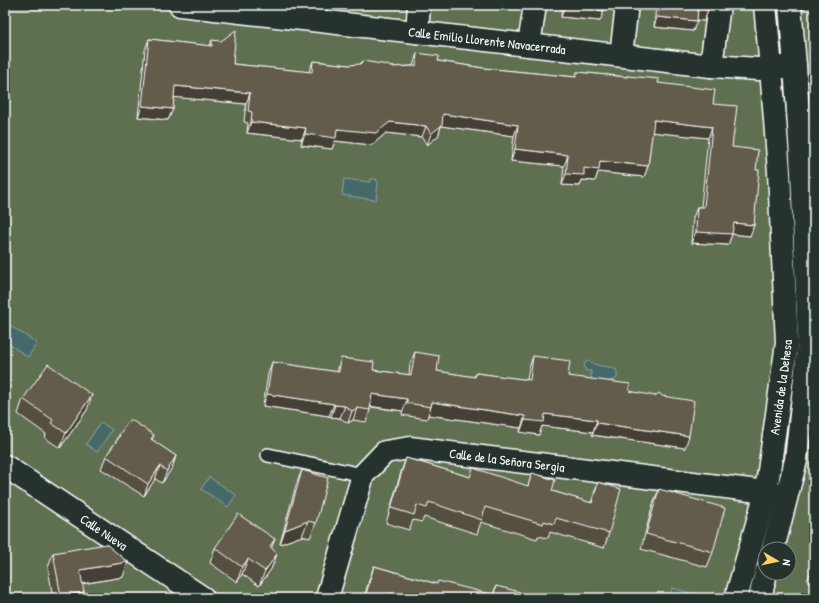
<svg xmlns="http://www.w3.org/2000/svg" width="819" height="603" font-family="'Patrick Hand',sans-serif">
	<rect width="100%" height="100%" fill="#383f36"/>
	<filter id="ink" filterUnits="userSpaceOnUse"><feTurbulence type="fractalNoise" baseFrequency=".025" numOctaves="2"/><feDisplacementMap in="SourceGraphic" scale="8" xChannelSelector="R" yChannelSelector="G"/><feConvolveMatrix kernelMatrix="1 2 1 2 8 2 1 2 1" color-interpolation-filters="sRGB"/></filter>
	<g filter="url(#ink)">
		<path fill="#5e6f51" stroke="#aeb7a8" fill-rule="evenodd" d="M 5,5 L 814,5 L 814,598 L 5,598 ZM 765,549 L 789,549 L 789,573 L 765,573 Z"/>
		<g fill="#446869" stroke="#8fa4a5">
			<polygon points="344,179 370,182 371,179 376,179 378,183 376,200 342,195"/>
			<polygon points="9,325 37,343 28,357 5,341 5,331"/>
			<path d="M 588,361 C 592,362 593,364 597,365 C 604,367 612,366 617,371 L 617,378 C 610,383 597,383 591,378 L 591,371 L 586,371 L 584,367 L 585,363 Z"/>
			<polygon points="101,422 112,430 97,452 86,444"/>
			<polygon points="209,477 236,495 228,507 201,489"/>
			<polygon points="672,588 701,596 701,598 670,598"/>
		</g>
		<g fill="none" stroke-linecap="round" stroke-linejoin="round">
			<defs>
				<polyline id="service" points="268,455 363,475"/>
				<g id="minor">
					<path id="s1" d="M 180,5 L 711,66 L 758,69 L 795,66 L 802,172 L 809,342 L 796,460 L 773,549"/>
					<polyline points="417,32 419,5"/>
					<polyline points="529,45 535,5"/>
					<polyline points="621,55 627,5"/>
					<polyline points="711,66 719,5"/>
					<path id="s2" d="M 5,466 L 203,598"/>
					<path id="s3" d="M 327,598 L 363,475 L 385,452 L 410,448 L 766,492 L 784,496"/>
					<polyline points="760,598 766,573"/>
				</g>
				<g id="tertiary">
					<polyline points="790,5 795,66"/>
					<path id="s4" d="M 736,598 L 766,492 L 787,343 L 779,172 L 771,68 L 765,5"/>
				</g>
			</defs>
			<use href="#service" stroke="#fff" stroke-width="16"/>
			<use href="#minor" stroke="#fff" stroke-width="25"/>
			<use href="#tertiary" stroke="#fff" stroke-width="25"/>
			<use href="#service" stroke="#26332d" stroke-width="13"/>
			<use href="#minor" stroke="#26332d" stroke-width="22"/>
			<use href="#tertiary" stroke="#26332d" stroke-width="22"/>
		</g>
		<g fill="#554f41" stroke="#fff">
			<polygon points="562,5 616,5 614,10 604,9 600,21 561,17"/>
			<polygon points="656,5 709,5 704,21 697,20 693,31 654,27"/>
			<polygon points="149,39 210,46 212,40 233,64 309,72 313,61 349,65 390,67 413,66 417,53 438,61 483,68 575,77 577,72 627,77 627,76 658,83 713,104 732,147 756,170 754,225 750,236 732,234 728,245 691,243 693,218 697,207 701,207 708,138 652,132 648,166 644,177 598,172 595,181 582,180 580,186 562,185 564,166 511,161 514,136 441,126 438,136 427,145 422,137 386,133 372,145 335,141 332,149 301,145 302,139 247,133 248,123 244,122 246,104 174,97 173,109 168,120 138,117 145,50"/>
			<polygon points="415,352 437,371 474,377 476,373 527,380 529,368 533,356 568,376 629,391 685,448 592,435 593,432 542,426 539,435 520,432 521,428 428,415 427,419 402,415 403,411 370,407 370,410 366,422 353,420 348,423 340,418 331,417 329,416 263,406 268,374 272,362 337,372 341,358 373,370 409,375 410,364"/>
			<polygon points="23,399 87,410 60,448 45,438 46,434 18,414"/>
			<polygon points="119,435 154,435 152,440 176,456 172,468 162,483 155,479 144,496 101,469 106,456 117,440"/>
			<polygon points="406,458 470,477 528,486 532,473 552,491 591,503 598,482 609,533 604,548 550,532 548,538 538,536 537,539 481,522 477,534 424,517 422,522 413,520 409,530 386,523 401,472"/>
			<polygon points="302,470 316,523 310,538 302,536 280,544 296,485"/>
			<polygon points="659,489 713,552 707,567 641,549 653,504"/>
			<polygon points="275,539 271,548 277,554 271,569 259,586 242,574 237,582 210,563 215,548"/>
			<polygon points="53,553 123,577 82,584 84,592 82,598 53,598 48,568"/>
			<polygon points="814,564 814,598 813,583 807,581"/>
			<polygon points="374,566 437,584 493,595 496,586 518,598 364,598 369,580"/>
		</g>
		<g fill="#454035" stroke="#fff">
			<polygon points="471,5 511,5 509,10 470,6"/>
			<polygon points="603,5 616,5 614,10 602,9"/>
			<polygon points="565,6 604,11 600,21 561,17"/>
			<polygon points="698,9 708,10 704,21 694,20"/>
			<polygon points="657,17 697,21 693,31 654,27"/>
			<polygon points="175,86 250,93 246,104 171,97"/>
			<polygon points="142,106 173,109 168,120 138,117"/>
			<polygon points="443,114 518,125 514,136 441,126 438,136 427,145 431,134"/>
			<polygon points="654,120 712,127 708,138 650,132"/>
			<polygon points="251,122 306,128 302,139 247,133"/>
			<polygon points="390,122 426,126 422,137 386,133 372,145 335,141 332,149 301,145 305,134"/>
			<polygon points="515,149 568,155 564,166 511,161"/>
			<polygon points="600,161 648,166 644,177 598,172 595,181 582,180 580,186 562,185 566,174 584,168"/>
			<polygon points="734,223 754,225 750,236 732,234 728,245 691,243 696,232"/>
			<polygon points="267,394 334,404 329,416 263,406"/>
			<polygon points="372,394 407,399 403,411 368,406"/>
			<polygon points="92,395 87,410 60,448 66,433"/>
			<polygon points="432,402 525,416 521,428 428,415 431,407"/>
			<polygon points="335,405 345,406 340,418 331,417"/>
			<polygon points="357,408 353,420 348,423 352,411"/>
			<polygon points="545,414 597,420 593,432 542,426 539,435 520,432 525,420"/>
			<polygon points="597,423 689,436 685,448 592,435"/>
			<polygon points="176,456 172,468 162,483 167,471"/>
			<polygon points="160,466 155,479 144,496 148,484"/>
			<polygon points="308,521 302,536 280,544 285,530"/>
			<polygon points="275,539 269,554 270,546"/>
			<polygon points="277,554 271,569 259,586 265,571"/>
			<polygon points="248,559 242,574 237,582 242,567"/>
			<polygon points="128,562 123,577 75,585 80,570"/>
			<polygon points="84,592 82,598 61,598 61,596"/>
		</g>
		<g fill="#635c4c" stroke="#fff">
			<polygon points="565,5 605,5 604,11 565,6"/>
			<polygon points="659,5 709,5 708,10 698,9 697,21 657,17"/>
			<polygon points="236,30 233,64 312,72 313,61 349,65 360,64 363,61 388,65 390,67 416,66 417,53 439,56 438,61 483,68 576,77 577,72 627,77 627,76 659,79 658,83 715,90 713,104 737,106 732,147 758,150 756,170 759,170 754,225 734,223 732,234 696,232 697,207 704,207 712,127 654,120 648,166 600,161 599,170 584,168 584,175 566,174 568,155 515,149 518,125 443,114 442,125 431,134 426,126 390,122 376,133 337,129 336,138 305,134 306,128 251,122 252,112 248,111 250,93 175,86 173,109 142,106 149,39 212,46 212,40 221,41"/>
			<polygon points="415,352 439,356 437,371 475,377 476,373 530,380 533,356 570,361 568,376 630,384 629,391 655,396 659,393 662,396 694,401 689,436 597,423 597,420 545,414 544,422 525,420 525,416 432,402 431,407 407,403 407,399 372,394 370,410 357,408 352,411 345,406 335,405 334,404 267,394 272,362 339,372 341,358 374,362 373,370 411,375"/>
			<polygon points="48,364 92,395 66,433 51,423 53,420 23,399"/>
			<polygon points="130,419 154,435 151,439 176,456 167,471 160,466 148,484 106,456 120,436 119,435"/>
			<polygon points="406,458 470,477 473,468 528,486 532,473 555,480 552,491 592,503 598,482 621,489 609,533 556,518 554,524 544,521 543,524 485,507 482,520 429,502 427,508 417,505 414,515 391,508"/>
			<polygon points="302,470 328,478 316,523 308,521 285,530"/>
			<polygon points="659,489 725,508 713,552 646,534"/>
			<polygon points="238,514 275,539 270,546 277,554 265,571 248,559 242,567 215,548"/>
			<polygon points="106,544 128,562 80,570 84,592 61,596 53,553"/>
			<polygon points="374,566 437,584 438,581 494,595 496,586 520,592 518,598 408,598 391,593 390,598 365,598"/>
			<polygon points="814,580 814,598 807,598"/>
		</g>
	</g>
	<g text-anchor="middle" stroke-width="3" stroke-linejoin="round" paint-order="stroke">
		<g font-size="13" fill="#fff" stroke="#26332d">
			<text dy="5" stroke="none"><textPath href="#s1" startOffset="309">Calle Emilio Llorente Navacerrada</textPath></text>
			<text dy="5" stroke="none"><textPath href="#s4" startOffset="216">Avenida de la Dehesa</textPath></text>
			<text dy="5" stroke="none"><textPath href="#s3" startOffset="283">Calle de la Señora Sergia</textPath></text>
			<text dy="5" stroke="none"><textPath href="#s2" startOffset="119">Calle Nueva</textPath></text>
		</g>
	</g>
	<rect width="819" height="603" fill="none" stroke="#26332d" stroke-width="20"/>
	<rect x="10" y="10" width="799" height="583" fill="none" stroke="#fff" stroke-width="1.5" filter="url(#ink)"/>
	<g transform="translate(777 561) rotate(99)"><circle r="19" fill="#26332d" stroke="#7d8581"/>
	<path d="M0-3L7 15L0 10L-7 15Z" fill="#ffd166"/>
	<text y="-6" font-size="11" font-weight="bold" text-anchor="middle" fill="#ffffff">N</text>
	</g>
</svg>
